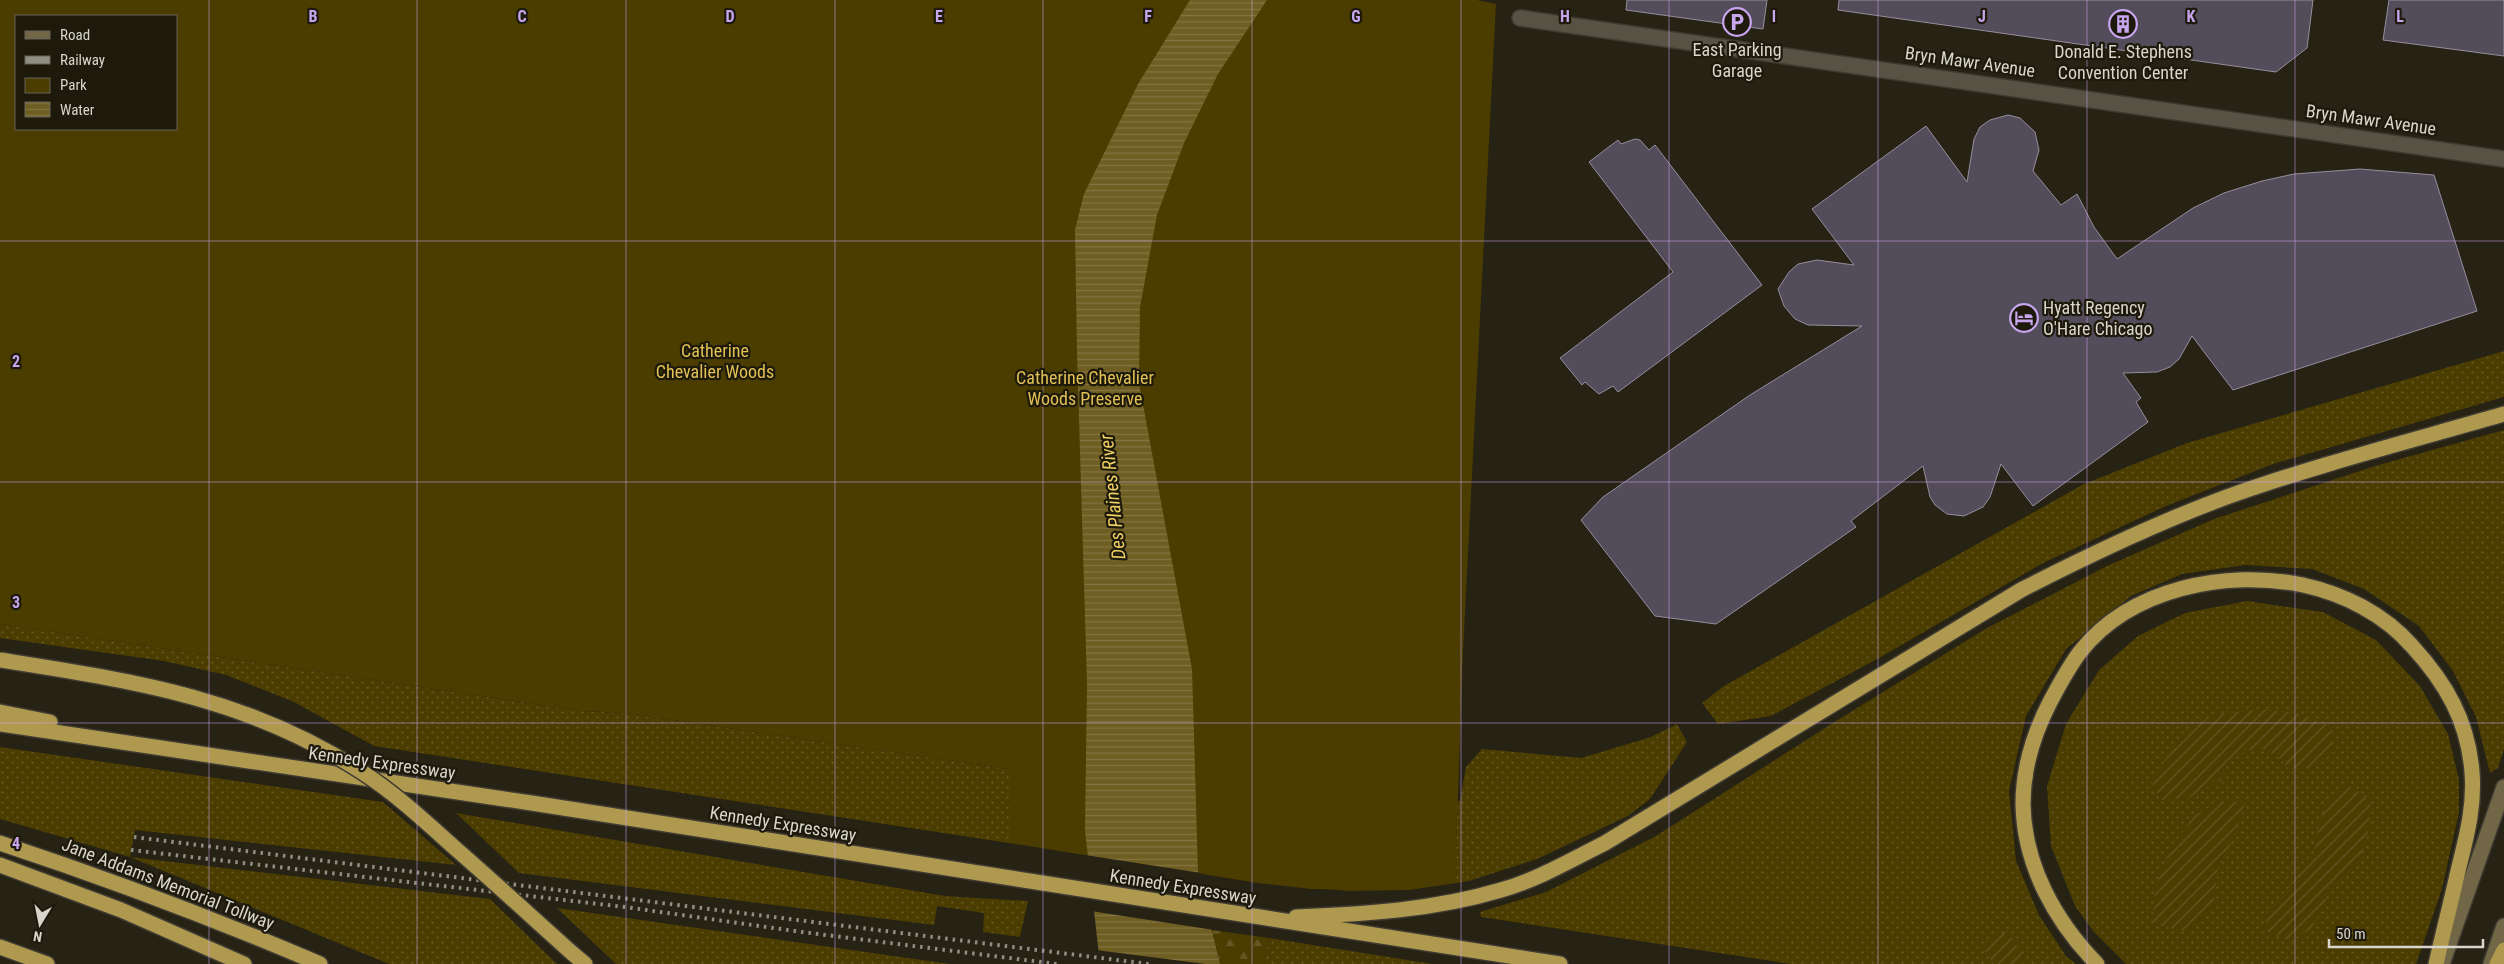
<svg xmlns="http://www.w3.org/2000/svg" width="2504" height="964" font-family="'Roboto Condensed',sans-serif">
	<defs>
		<pattern id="grass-dots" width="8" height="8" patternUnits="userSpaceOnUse" patternTransform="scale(1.25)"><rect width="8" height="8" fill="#4b3c00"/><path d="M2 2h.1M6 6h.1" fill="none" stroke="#645724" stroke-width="1.8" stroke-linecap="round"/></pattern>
		<pattern id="forest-firs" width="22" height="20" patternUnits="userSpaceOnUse" patternTransform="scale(1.25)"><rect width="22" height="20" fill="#4b3c00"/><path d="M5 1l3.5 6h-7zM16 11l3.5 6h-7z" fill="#645724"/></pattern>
		<pattern id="garden-furrows" width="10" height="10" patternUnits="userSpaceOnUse" patternTransform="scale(1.25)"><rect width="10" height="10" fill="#4b3c00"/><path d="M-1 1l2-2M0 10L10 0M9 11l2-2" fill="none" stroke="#645724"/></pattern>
		<pattern id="water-rules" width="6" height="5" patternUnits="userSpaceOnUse" patternTransform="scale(1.25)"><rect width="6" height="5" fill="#6f5e22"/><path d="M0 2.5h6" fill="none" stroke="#837441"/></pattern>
	</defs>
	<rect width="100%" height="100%" fill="#262214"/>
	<g fill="url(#grass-dots)">
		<polygon points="2504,351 2504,397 2273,464 2166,506 2043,563 1879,658 1771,716 1718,724 1702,703 1724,686 2084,484 2187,443"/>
		<polygon points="2504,430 2504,749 2498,768 2490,773 2476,717 2453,671 2419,626 2364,589 2312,569 2245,565 2182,574 2131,596 2066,649 2026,716 2009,791 2016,861 2039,915 2066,956 2076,964 1791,964 1481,917 1480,912 1546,892 1656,836 1836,721 1987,628 2109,565 2214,519 2375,466"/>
		<polygon points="2247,601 2323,612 2376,640 2420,686 2448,734 2459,780 2459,812 2442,889 2416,964 2126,964 2093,931 2075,906 2051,846 2047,786 2066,724 2099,670 2138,636 2185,613"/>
		<polygon points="0,624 582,711 625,713 1009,769 1009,843 374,746 294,702 226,675 164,661 0,638"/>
		<polygon points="1677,724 1687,742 1650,799 1628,816 1537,859 1469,881 1408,890 1349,891 1258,883 1460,801 1466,767 1482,749 1581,758 1651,737"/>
		<polygon points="0,747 383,802 456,865 135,830 130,857 490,899 557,964 389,964 130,857 0,819"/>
		<polygon points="456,813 945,896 1028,901 1020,937 983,932 984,913 937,906 934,925 519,873"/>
		<polygon points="557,908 950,964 616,964"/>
		<polygon points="1269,938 1433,964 1264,964"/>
	</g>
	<polygon fill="url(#forest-firs)" points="1212,930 1269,938 1264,964 1220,964"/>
	<path fill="#4b3c00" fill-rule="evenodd" d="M 0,0 L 1477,0 L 1496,4 L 1463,652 L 1455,883 L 1408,890 L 1311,889 L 1258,883 L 1009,843 L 1009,769 L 625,713 L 582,711 L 0,624 ZM 16,16 L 176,16 L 176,129 L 16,129 Z"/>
	<g fill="url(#garden-furrows)">
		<path d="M 2259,709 L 2297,713 L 2332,727 L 2334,751 L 2317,767 L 2289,769 C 2264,741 2256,745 2226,762 L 2221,780 L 2188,798 L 2161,800 L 2151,782 C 2162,763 2190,724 2212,717 C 2227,712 2244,712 2259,709 Z"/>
		<path d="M 2348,786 L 2371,798 C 2370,824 2368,856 2346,875 C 2341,879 2334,882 2329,885 L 2324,905 L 2311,929 L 2288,940 L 2266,931 L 2267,912 L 2313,859 L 2319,823 L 2326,806 Z"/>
		<polygon points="2220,801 2245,802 2235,838 2219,860 2212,912 2186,931 2152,924 2155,888 2170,850 2194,816"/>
		<polygon points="2008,931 2026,960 2022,964 1994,964 1984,951 1991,940"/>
	</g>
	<polygon fill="url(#water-rules)" points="1190,0 1267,0 1218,74 1184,143 1157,215 1140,307 1139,383 1192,669 1198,872 1220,964 1100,964 1085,830 1087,684 1077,352 1075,230 1084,194 1138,84"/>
	<g fill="#262214">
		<polygon points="1085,855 1201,873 1214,930 1091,911"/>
		<polygon points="1096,950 1205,964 1097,964"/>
	</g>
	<g fill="#534c5b" stroke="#958e9e">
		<polygon points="1627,0 1767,0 1763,29 1626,10"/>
		<polygon points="1839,0 2313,0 2307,48 2276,72 1838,10"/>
		<polygon points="2389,0 2504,0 2504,56 2383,40"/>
		<polygon points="2008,115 2020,118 2035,132 2039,150 2033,171 2061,205 2077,194 2094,227 2117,259 2193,208 2224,193 2262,181 2294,174 2360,169 2434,175 2477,311 2233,390 2192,336 2179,359 2170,367 2157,372 2123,373 2141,398 2136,402 2148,422 2033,506 2001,464 1990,497 1983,507 1964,516 1947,514 1935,505 1930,497 1923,466 1851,521 1856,527 1716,624 1655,616 1581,520 1603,497 1750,395 1862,326 1808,325 1795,319 1784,306 1778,289 1789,272 1798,264 1817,260 1854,265 1812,209 1926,126 1967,182 1974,139 1980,127 1990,120"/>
		<polygon points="1635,139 1640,140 1649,150 1655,145 1762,285 1618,392 1613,386 1599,394 1585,382 1582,385 1560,358 1673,272 1589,162 1618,140 1621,144"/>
	</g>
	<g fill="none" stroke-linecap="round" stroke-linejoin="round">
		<defs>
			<polyline id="street" points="1520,18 2504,159"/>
			<g id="secondary">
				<polyline points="2442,964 2504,787"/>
				<polyline points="2491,964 2504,926"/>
			</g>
			<g id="highway">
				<polyline points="0,712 50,722"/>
				<polyline points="0,724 538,804 1560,964"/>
				<path d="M 0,843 C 109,879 215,919 320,964"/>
				<polyline points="0,865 121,910 244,964"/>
				<path d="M 1296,917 C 1365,914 1434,910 1501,890 C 1537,880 1571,860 1605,843 L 2021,590 C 2087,556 2154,524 2224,498 C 2316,465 2411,441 2504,414"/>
				<polyline points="0,947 47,964"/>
				<polyline points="572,953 585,964"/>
				<path d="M 2097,964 C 2055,921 2024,865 2023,804 C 2023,769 2034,733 2050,702 C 2059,685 2068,668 2080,652 C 2130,588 2227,569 2303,585 C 2344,594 2384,614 2412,646 C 2446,683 2468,721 2472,772 C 2475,807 2466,838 2458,871 C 2451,902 2443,933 2436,964"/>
				<polyline points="2497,964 2504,950"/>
			</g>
		</defs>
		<use href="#street" stroke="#3f3b32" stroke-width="18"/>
		<use href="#secondary" stroke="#3f3b32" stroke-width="18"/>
		<use href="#highway" stroke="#3f3b32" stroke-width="18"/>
		<use href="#street" stroke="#575243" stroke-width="15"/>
		<use href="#secondary" stroke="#716747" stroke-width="15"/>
		<use href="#highway" stroke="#af994f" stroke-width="15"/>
		<g stroke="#908d82" stroke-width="4" stroke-dasharray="2.5 5" stroke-linecap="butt">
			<polyline points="134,837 1149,964"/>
			<polyline points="131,850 625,907 802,932 1057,964"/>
		</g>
		<defs>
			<path id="highway-bridge" d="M 0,660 C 133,681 246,697 362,772 C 396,794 426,822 456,849 C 495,883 533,918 572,953"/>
		</defs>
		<use href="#highway-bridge" stroke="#3f3b32" stroke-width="18" stroke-linecap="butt"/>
		<use href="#highway-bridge" stroke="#af994f" stroke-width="15"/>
	</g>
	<path fill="none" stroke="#c8a6ef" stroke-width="1" stroke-opacity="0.55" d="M 209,0 L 209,964M 417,0 L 417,964M 626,0 L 626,964M 835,0 L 835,964M 1043,0 L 1043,964M 1252,0 L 1252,964M 1461,0 L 1461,964M 1669,0 L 1669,964M 1878,0 L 1878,964M 2087,0 L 2087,964M 2295,0 L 2295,964M 0,241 L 2504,241M 0,482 L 2504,482M 0,723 L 2504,723"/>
	<defs>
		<symbol id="parking-ring" viewBox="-11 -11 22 22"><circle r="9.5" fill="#1d190b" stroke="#c8a6ef" stroke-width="1.5"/><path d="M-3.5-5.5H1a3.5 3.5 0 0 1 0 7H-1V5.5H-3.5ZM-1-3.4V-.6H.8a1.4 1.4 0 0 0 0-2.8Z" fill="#c8a6ef"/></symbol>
		<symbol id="building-ring" viewBox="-11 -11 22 22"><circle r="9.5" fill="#1d190b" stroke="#c8a6ef" stroke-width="1.5"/><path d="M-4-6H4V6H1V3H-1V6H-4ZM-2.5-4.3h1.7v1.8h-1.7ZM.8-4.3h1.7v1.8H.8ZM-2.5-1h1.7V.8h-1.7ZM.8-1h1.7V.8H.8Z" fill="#c8a6ef"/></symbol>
		<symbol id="hotel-ring" viewBox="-11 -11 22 22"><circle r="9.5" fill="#1d190b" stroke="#c8a6ef" stroke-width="1.5"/><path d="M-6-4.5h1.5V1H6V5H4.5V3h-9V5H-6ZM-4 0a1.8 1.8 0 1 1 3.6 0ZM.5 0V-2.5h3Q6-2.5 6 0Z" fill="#c8a6ef"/></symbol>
	</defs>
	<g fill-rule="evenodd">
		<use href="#parking-ring" x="1721" y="6" width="32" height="32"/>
		<use href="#building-ring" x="2107" y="8" width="32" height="32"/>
		<use href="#hotel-ring" x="2008" y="302" width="32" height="32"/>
	</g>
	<g text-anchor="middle" stroke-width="4.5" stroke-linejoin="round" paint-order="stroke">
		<g font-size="18" fill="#d8d5cc" stroke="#1d190b">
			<text x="1737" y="56">East Parking<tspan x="1737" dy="21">Garage</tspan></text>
			<text x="2123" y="58">Donald E. Stephens<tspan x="2123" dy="21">Convention Center</tspan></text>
			<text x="2043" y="314" text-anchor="start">Hyatt Regency<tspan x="2043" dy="21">O'Hare Chicago</tspan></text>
		</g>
		<g font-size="18" fill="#d8d5cc" stroke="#1d190b">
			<text transform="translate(1970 62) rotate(8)" y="6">Bryn Mawr Avenue</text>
			<text transform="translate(2371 120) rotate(8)" y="6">Bryn Mawr Avenue</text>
			<text transform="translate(382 763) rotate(8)" y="6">Kennedy Expressway</text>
			<text transform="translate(783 824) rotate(9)" y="6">Kennedy Expressway</text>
			<text transform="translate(168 884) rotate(21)" y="6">Jane Addams Memorial Tollway</text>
			<text transform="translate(1183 887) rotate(9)" y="6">Kennedy Expressway</text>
		</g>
		<g font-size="18" fill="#e1c155" stroke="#1d190b">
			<text x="715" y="357">Catherine<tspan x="715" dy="21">Chevalier Woods</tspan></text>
			<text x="1085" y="384">Catherine Chevalier<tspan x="1085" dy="21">Woods Preserve</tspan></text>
		</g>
		<g font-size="19" font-style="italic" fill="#eece63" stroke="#1d190b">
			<text transform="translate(1112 497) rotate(-96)" y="7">Des Plaines River</text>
		</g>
	</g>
	<g font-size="16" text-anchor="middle" font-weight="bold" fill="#c8a6ef" stroke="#1d190b" stroke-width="4.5" stroke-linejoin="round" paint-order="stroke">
		<text x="313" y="22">B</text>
		<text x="522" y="22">C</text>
		<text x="730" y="22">D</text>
		<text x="939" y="22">E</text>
		<text x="1148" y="22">F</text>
		<text x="1356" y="22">G</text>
		<text x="1565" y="22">H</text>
		<text x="1774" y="22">I</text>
		<text x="1982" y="22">J</text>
		<text x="2191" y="22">K</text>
		<text x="2400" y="22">L</text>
		<text x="16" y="367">2</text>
		<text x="16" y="608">3</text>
		<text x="16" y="849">4</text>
	</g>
	<rect x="15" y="15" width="162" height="115" fill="#1d190b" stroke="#686458"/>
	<rect x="25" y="31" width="25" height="8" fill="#716747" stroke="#686458"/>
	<text x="60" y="40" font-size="15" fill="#d8d5cc">Road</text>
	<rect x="25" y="56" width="25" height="8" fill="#908d82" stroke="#686458"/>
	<text x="60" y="65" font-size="15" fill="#d8d5cc">Railway</text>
	<rect x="25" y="78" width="25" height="15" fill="#4b3c00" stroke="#686458"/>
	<text x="60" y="90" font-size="15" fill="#d8d5cc">Park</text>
	<rect x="25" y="102" width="25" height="15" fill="url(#water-rules)" stroke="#686458"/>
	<text x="60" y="115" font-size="15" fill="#d8d5cc">Water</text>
	<g transform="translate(40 924) rotate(190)" stroke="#1d190b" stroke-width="4" paint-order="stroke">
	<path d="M0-4L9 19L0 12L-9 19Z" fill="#d8d5cc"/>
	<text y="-8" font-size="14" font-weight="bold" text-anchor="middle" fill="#d8d5cc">N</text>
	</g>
	<path d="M2329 939v8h154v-8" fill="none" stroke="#d8d5cc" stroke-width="2.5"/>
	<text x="2336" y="939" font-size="15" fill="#d8d5cc" stroke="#1d190b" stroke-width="4" paint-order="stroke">50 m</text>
</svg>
